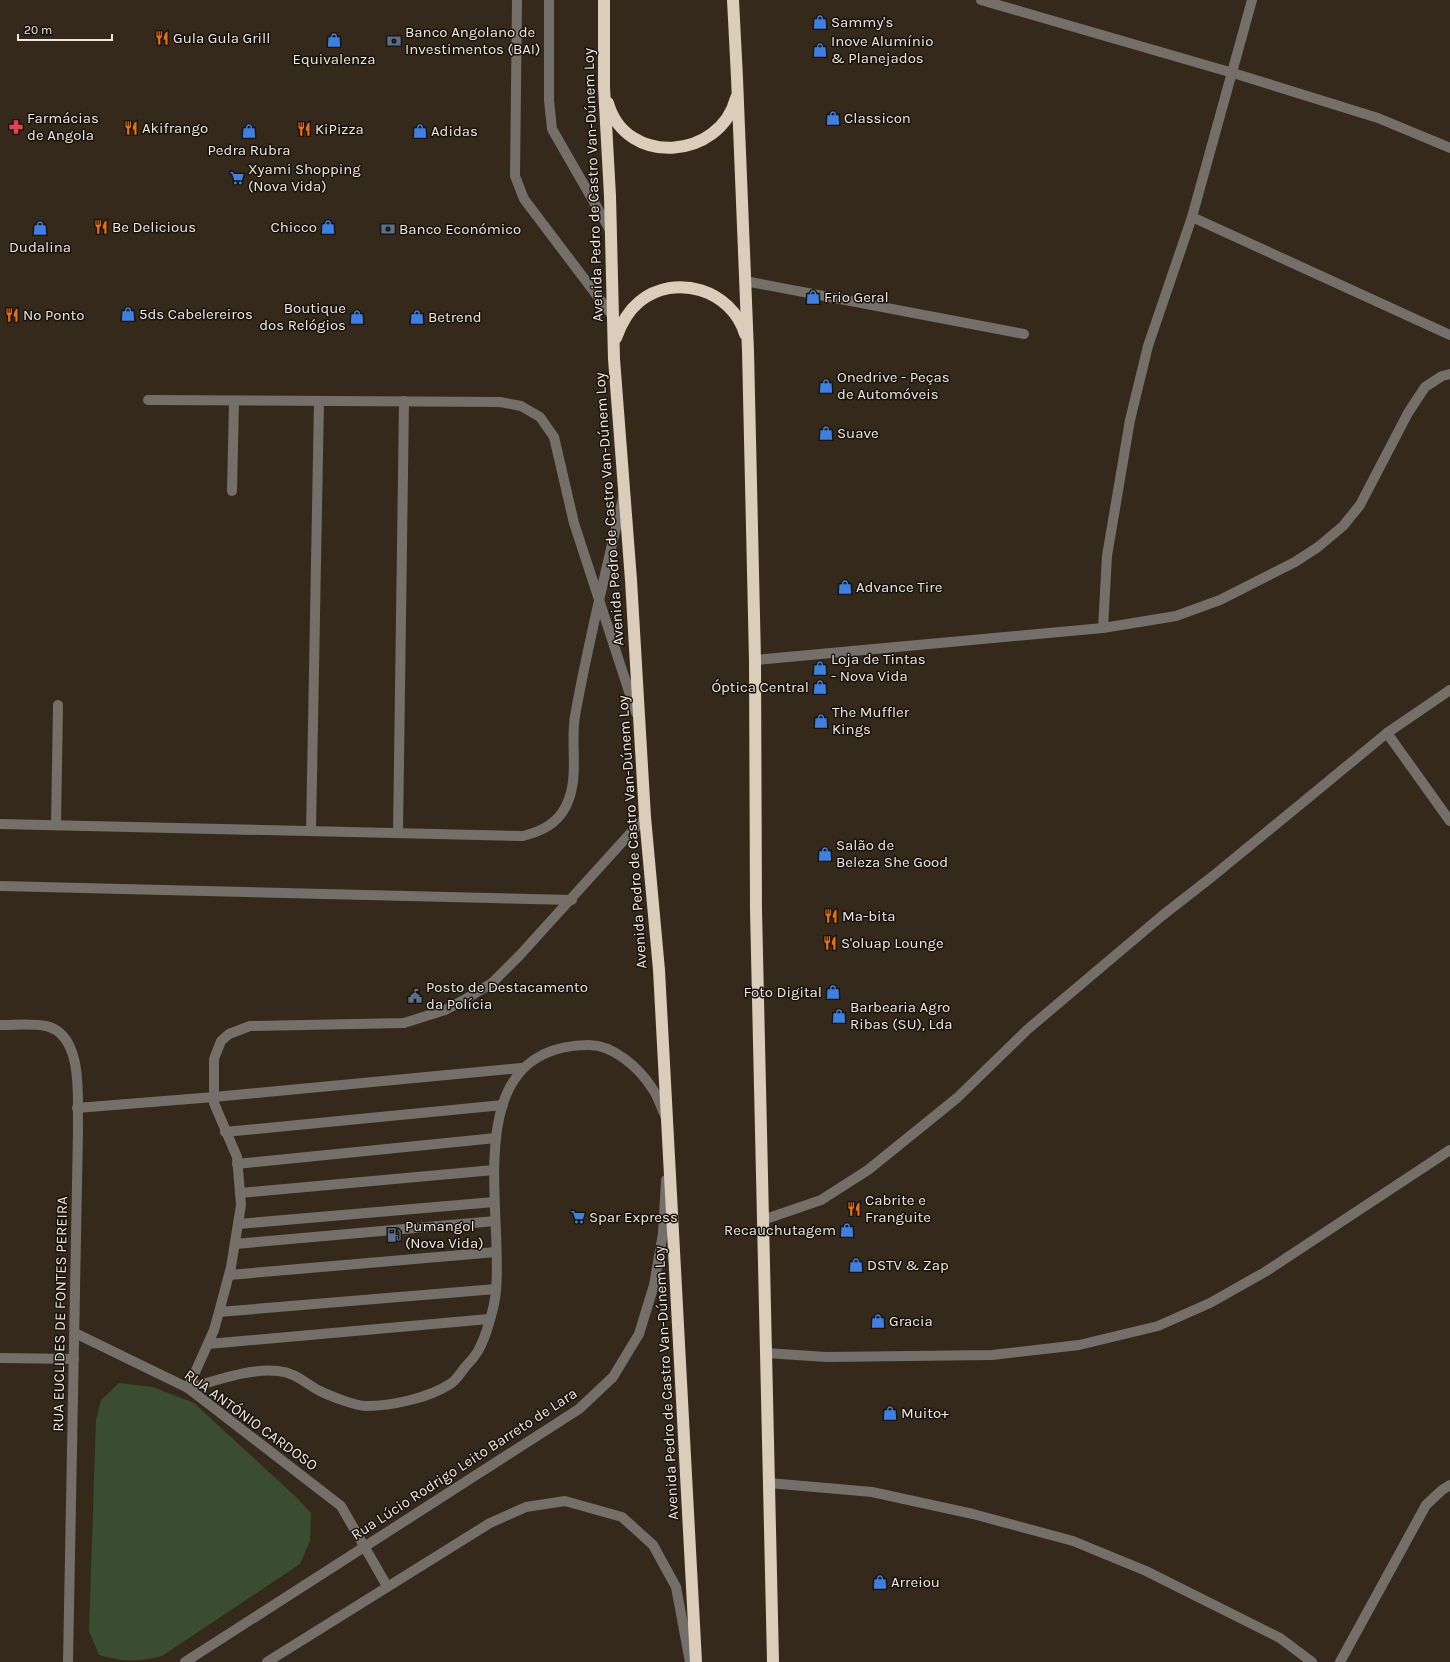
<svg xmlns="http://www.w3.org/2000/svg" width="1450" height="1662" font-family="Karla,sans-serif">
	<rect width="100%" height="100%" fill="#34291b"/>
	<path fill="#3a4d32" d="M 119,1383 L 153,1387 L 194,1403 L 297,1498 L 311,1513 L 310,1541 L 300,1564 L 162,1656 C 138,1662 123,1662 99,1655 L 89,1631 L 96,1420 L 101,1400 Z"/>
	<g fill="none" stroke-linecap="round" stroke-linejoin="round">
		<g stroke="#746f68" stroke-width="10">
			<polyline points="517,0 515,176 524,199 614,318"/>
			<polyline points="549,0 549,100 552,129 610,230"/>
			<polyline points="981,0 1233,73 1378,118 1450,148"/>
			<polyline points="1192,217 1450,335"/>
			<polyline points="745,281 1024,334"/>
			<polyline points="148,400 500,402 521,406 540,417 554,437 574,523 636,713"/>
			<polyline points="232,491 234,401"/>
			<polyline points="1103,628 1107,556 1130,420 1148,346 1192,217 1252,0"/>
			<polyline points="755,660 1103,628 1176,616 1220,600 1295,562 1318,547 1343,526 1360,505 1408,413 1425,387 1442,376 1450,374"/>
			<polyline points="1387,733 1450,821"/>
			<path d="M 0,824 L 523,836 C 542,831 557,824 566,806 C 580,778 570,745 575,716 C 588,643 606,570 623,498"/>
			<polyline points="56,825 58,705"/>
			<polyline points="311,831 319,401"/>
			<polyline points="398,833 404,401"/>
			<polyline points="0,886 572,900"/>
			<path d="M 0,1025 C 15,1025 32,1023 46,1026 C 85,1035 77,1101 78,1131 L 68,1662"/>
			<polyline points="77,1108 214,1097 521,1068"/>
			<polyline points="225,1132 503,1105"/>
			<polyline points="237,1164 496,1138"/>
			<polyline points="240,1193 494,1170"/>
			<polyline points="763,1220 821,1200 868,1170 957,1098 1028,1029 1163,915 1213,876 1387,733 1450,690"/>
			<polyline points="238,1224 494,1202"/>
			<polyline points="235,1244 495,1221"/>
			<polyline points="229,1275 496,1252"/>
			<polyline points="219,1312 496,1289"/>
			<polyline points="75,1333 188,1388 341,1506 387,1586"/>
			<polyline points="208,1344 489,1319"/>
			<polyline points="766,1353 826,1357 992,1355 1079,1345 1158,1326 1210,1303 1265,1272 1450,1150"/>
			<polyline points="0,1358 74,1359"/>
			<path d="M 188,1388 C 217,1381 248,1368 278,1371 C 295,1372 306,1384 320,1391 C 330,1396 356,1406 366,1406 C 391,1406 429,1398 450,1384 C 456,1381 461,1372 466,1366 C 470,1362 475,1356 478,1351 C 486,1337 495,1306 496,1290 C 504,1209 457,1046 589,1045 C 614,1045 639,1068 652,1088 C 658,1096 661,1108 666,1117"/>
			<polyline points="188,1388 214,1330 219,1312 231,1267 241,1205 237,1157 214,1103 214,1059 221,1041 229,1034 250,1026 404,1023 445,1010 464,1000 492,983 520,955 645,817"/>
			<polyline points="769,1483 872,1492 973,1514 1073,1541 1146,1571 1280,1638 1312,1662"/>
			<polyline points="185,1662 579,1409 613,1377 639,1334 654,1285 663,1233 666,1180"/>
			<polyline points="267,1662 490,1523 526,1507 565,1501 622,1517 653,1545 676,1587 690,1662"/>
			<polyline points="1340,1662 1426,1505 1442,1490 1450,1485"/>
		</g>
		<g stroke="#dacdbb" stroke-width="12">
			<polyline points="604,0 604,87 610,196 614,359 631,580 645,817 659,970 696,1662"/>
			<polyline points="733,0 737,78 748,351 755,660 756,910 773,1662"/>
			<path d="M 608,103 C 626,167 720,160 736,98"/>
			<path d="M 616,338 C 621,324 627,312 639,302 C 675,272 732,290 745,334"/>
		</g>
	</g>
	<defs>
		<symbol id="shop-bare" viewBox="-9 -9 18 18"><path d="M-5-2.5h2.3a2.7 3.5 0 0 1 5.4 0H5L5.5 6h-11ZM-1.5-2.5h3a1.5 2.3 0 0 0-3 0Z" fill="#3f7fe0" stroke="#18130d" stroke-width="2.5" paint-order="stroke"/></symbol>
		<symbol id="restaurant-bare" viewBox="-9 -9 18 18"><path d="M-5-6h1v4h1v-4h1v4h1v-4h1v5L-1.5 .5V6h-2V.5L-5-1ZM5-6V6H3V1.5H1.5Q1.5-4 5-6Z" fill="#e8710a" stroke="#18130d" stroke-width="2.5" paint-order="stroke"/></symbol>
		<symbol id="bank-bare" viewBox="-9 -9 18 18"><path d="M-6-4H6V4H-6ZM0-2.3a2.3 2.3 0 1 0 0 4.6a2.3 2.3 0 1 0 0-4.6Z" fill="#5c6f8a" stroke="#18130d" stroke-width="2.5" paint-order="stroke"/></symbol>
		<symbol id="pharmacy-bare" viewBox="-9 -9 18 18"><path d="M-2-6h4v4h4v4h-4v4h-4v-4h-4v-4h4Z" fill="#e0444e" stroke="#18130d" stroke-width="2.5" paint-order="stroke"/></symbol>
		<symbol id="supermarket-bare" viewBox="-9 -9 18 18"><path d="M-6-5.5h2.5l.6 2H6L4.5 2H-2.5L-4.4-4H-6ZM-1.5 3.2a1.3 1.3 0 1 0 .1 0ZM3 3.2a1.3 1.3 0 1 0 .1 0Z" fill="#3f7fe0" stroke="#18130d" stroke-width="2.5" paint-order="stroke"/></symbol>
		<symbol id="civic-bare" viewBox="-9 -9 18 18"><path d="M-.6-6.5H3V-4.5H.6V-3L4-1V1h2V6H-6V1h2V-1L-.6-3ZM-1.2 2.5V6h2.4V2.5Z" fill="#5c6f8a" stroke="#18130d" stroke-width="2.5" paint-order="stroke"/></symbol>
		<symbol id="fuel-bare" viewBox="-9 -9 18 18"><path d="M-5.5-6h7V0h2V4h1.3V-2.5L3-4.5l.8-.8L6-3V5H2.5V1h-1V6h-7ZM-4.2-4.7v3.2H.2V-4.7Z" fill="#5c6f8a" stroke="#18130d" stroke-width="2.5" paint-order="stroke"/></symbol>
	</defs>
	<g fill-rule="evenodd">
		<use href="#shop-bare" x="810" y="12" width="20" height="20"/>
		<use href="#restaurant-bare" x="152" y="28" width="20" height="20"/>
		<use href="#shop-bare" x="324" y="30" width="20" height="20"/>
		<use href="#bank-bare" x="384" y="31" width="20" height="20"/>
		<use href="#shop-bare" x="810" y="40" width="20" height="20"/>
		<use href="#shop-bare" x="823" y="108" width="20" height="20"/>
		<use href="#pharmacy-bare" x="6" y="117" width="20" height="20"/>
		<use href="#restaurant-bare" x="121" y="118" width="20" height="20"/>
		<use href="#restaurant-bare" x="294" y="119" width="20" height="20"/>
		<use href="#shop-bare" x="239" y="121" width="20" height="20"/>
		<use href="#shop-bare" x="410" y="121" width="20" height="20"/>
		<use href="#supermarket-bare" x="227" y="168" width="20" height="20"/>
		<use href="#restaurant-bare" x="91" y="217" width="20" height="20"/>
		<use href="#shop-bare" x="318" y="217" width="20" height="20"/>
		<use href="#shop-bare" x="30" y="218" width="20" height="20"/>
		<use href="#bank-bare" x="378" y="219" width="20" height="20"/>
		<use href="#shop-bare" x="803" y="287" width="20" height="20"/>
		<use href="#shop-bare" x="118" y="304" width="20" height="20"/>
		<use href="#restaurant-bare" x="2" y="305" width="20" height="20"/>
		<use href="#shop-bare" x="347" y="307" width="20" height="20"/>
		<use href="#shop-bare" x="407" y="307" width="20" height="20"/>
		<use href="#shop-bare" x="816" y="376" width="20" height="20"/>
		<use href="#shop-bare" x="816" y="423" width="20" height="20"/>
		<use href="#shop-bare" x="835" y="577" width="20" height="20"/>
		<use href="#shop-bare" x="810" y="658" width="20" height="20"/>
		<use href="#shop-bare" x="810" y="677" width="20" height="20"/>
		<use href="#shop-bare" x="811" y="711" width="20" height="20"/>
		<use href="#shop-bare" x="815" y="844" width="20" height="20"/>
		<use href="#restaurant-bare" x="821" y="906" width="20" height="20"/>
		<use href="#restaurant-bare" x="820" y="933" width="20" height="20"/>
		<use href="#shop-bare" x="823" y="982" width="20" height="20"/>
		<use href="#civic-bare" x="405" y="986" width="20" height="20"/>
		<use href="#shop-bare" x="829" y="1006" width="20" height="20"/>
		<use href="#restaurant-bare" x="844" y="1199" width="20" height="20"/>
		<use href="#supermarket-bare" x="568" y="1207" width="20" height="20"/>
		<use href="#shop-bare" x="837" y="1220" width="20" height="20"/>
		<use href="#fuel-bare" x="384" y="1225" width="20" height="20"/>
		<use href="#shop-bare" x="846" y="1255" width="20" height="20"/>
		<use href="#shop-bare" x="868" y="1311" width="20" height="20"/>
		<use href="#shop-bare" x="880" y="1403" width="20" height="20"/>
		<use href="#shop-bare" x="870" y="1572" width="20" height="20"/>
	</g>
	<g text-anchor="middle" stroke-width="3" stroke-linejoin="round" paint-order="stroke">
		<g font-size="15" fill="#f0e8df" stroke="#18130d" text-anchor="start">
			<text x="831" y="27">Sammy's</text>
			<text x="405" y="37">Banco Angolano de<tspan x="405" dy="17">Investimentos (BAI)</tspan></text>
			<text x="173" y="43">Gula Gula Grill</text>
			<text x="831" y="46">Inove Alumínio<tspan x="831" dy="17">&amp; Planejados</tspan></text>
			<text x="334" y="64" text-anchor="middle">Equivalenza</text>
			<text x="27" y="123">Farmácias<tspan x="27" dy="17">de Angola</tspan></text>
			<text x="844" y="123">Classicon</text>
			<text x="142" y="133">Akifrango</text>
			<text x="315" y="134">KiPizza</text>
			<text x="431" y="136">Adidas</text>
			<text x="249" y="155" text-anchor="middle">Pedra Rubra</text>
			<text x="248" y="174">Xyami Shopping<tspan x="248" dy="17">(Nova Vida)</tspan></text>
			<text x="112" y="232">Be Delicious</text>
			<text x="317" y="232" text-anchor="end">Chicco</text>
			<text x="399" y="234">Banco Económico</text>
			<text x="40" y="252" text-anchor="middle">Dudalina</text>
			<text x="824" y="302">Frio Geral</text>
			<text x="346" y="313" text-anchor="end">Boutique<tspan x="346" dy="17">dos Relógios</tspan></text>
			<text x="139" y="319">5ds Cabelereiros</text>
			<text x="23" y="320">No Ponto</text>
			<text x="428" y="322">Betrend</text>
			<text x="837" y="382">Onedrive - Peças<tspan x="837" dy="17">de Automóveis</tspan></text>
			<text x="837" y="438">Suave</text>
			<text x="856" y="592">Advance Tire</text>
			<text x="831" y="664">Loja de Tintas<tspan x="831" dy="17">- Nova Vida</tspan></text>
			<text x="809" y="692" text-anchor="end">Óptica Central</text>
			<text x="832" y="717">The Muffler<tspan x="832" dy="17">Kings</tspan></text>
			<text x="836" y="850">Salão de<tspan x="836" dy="17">Beleza She Good</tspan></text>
			<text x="842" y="921">Ma-bita</text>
			<text x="841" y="948">S'oluap Lounge</text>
			<text x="426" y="992">Posto de Destacamento<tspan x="426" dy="17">da Polícia</tspan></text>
			<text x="822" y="997" text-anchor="end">Foto Digital</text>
			<text x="850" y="1012">Barbearia Agro<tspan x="850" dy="17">Ribas (SU), Lda</tspan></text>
			<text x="865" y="1205">Cabrite e<tspan x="865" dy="17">Franguite</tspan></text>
			<text x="589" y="1222">Spar Express</text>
			<text x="405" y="1231">Pumangol<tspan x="405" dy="17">(Nova Vida)</tspan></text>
			<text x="836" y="1235" text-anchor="end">Recauchutagem</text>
			<text x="867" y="1270">DSTV &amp; Zap</text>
			<text x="889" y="1326">Gracia</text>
			<text x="901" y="1418">Muito+</text>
			<text x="891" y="1587">Arreiou</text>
		</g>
		<g font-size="15" fill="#f0e8df" stroke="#18130d">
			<text transform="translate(593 185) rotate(-92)" y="5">Avenida Pedro de Castro Van-Dúnem Loy</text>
			<text transform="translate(609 509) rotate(-94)" y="5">Avenida Pedro de Castro Van-Dúnem Loy</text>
			<text transform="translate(632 832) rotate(-94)" y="5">Avenida Pedro de Castro Van-Dúnem Loy</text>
			<text transform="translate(60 1314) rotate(-89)" y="5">RUA EUCLIDES DE FONTES PEREIRA</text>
			<text transform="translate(666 1383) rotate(-93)" y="5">Avenida Pedro de Castro Van-Dúnem Loy</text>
			<text transform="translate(251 1420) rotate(36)" y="5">RUA ANTÓNIO CARDOSO</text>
			<text transform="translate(464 1464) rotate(-33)" y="5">Rua Lúcio Rodrigo Leito Barreto de Lara</text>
		</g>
	</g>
	<path d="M18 34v6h94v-6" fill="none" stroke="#f0e8df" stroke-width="2"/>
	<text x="24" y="34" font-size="12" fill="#f0e8df" stroke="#18130d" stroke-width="3" paint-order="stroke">20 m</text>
</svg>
